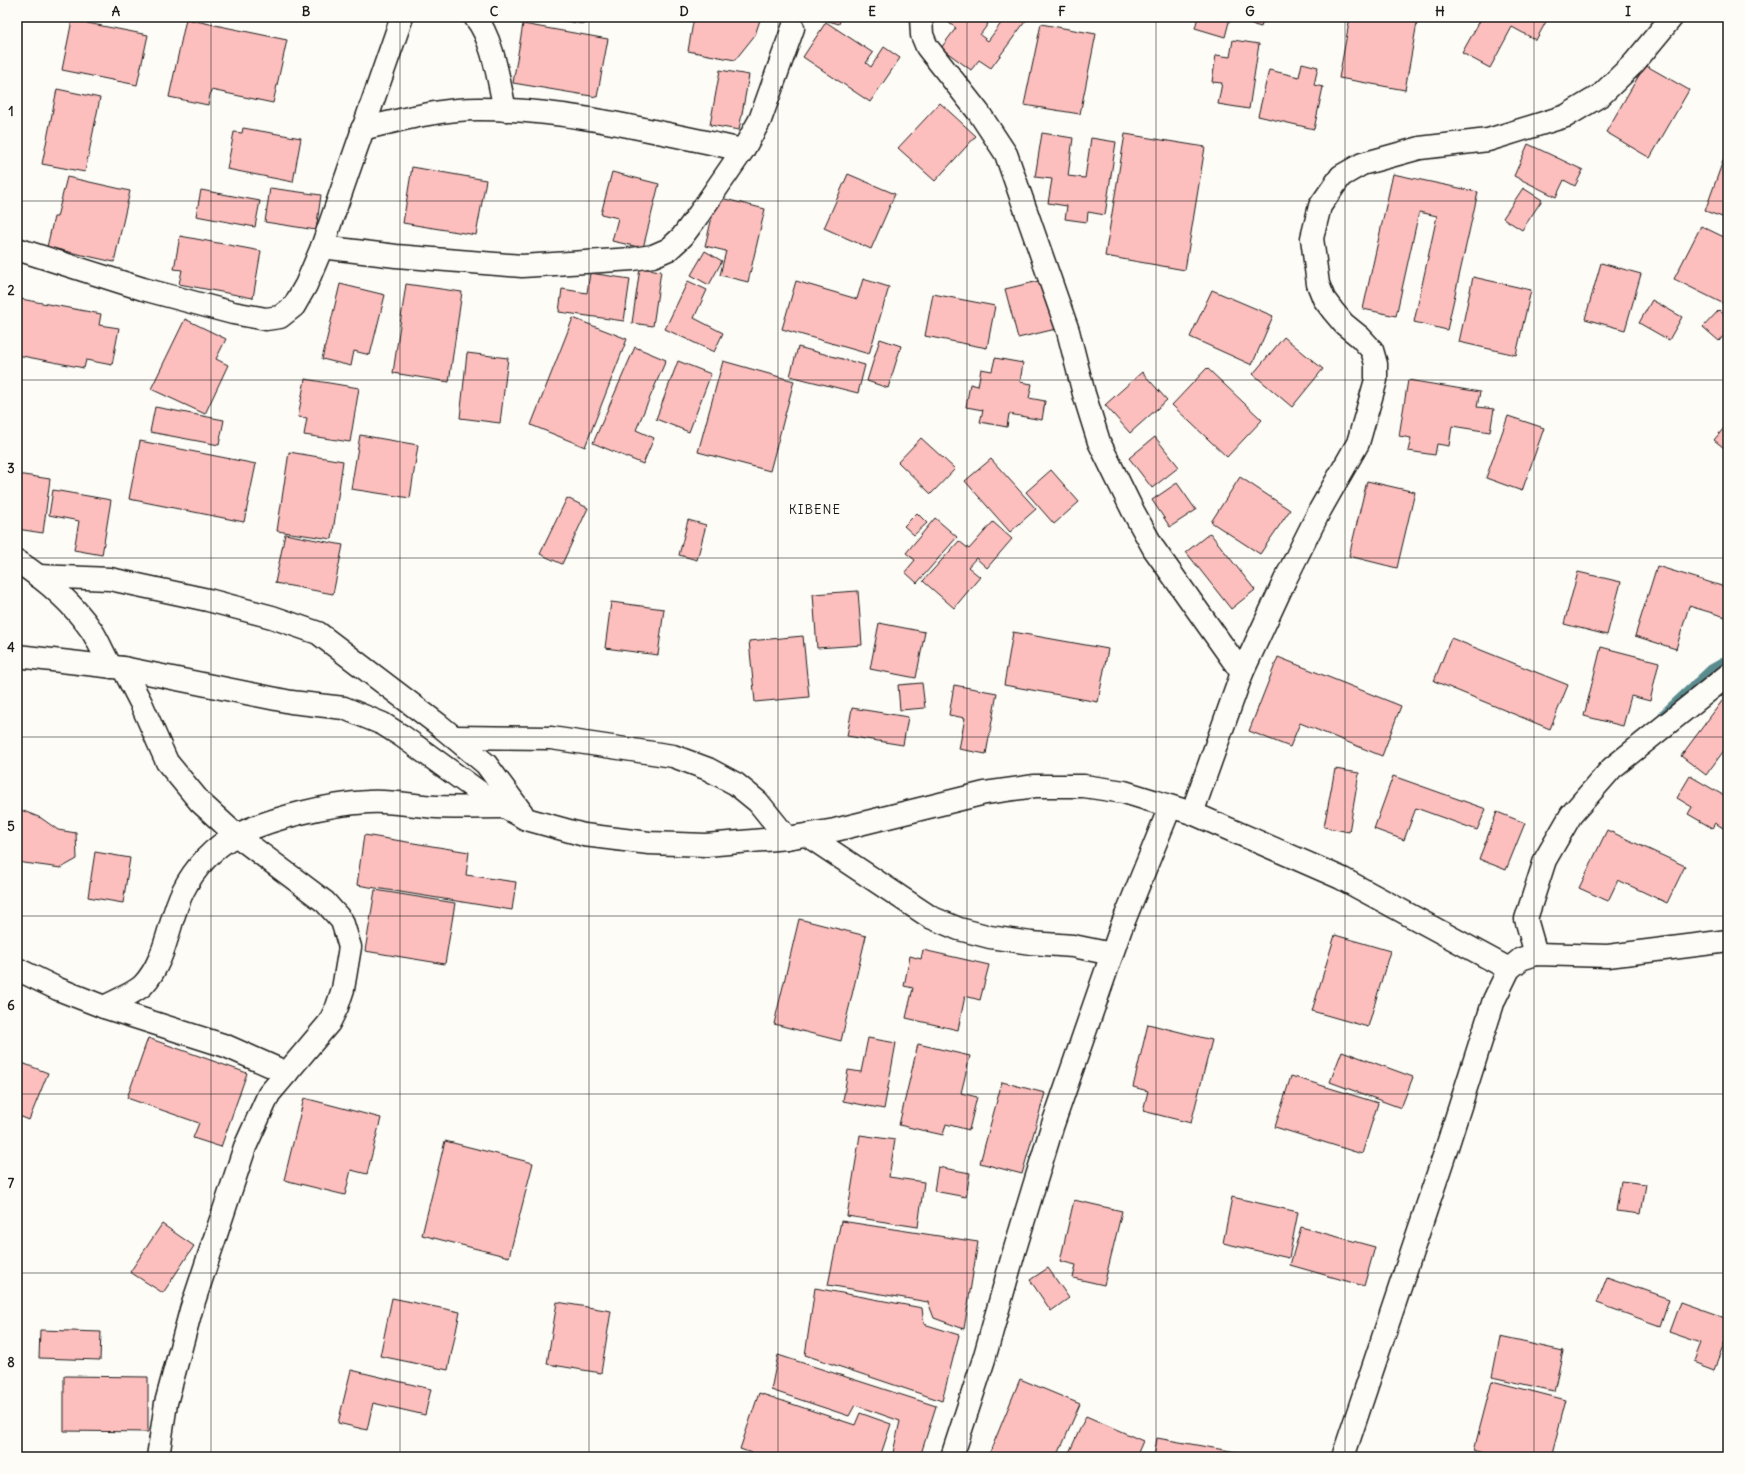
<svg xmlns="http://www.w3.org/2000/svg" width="1745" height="1474" font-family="Delius,sans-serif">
	<rect width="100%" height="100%" fill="#fdfcf7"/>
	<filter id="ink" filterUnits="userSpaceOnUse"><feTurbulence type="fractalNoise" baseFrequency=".025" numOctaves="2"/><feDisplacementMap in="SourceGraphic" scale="8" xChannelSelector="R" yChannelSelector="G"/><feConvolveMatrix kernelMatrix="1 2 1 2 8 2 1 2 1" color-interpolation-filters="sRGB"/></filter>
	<g filter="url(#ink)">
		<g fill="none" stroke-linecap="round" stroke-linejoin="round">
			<polyline stroke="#5a8b8e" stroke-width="10" points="1664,714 1712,669 1728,660"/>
		</g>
		<g fill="#fcbfbd" stroke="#1c1c1c">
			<polygon points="541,17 585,17 584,24"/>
			<polygon points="694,17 761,17 755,35 735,60 688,51"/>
			<polygon points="815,17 841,17 839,24"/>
			<polygon points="953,17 979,17 988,24 980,35 988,41 1002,22 994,17 1025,17 1027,19 991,68 979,60 971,70 941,48 956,28 949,23"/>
			<polygon points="1198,17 1264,17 1261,27 1230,18 1225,37 1195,28"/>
			<polygon points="1350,17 1418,17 1405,90 1339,78"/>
			<polygon points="1482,17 1546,17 1548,18 1536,40 1512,27 1490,68 1462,53"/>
			<polygon points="186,19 287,40 273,103 211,90 208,105 169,97"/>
			<polygon points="72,20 148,35 137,85 62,70"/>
			<polygon points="826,22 873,53 866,63 871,67 884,47 900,58 870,102 803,57"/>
			<polygon points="523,24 608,39 597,97 513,83"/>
			<polygon points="1041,24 1096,34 1080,114 1024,105"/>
			<polygon points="1233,40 1259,44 1249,109 1218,104 1222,83 1212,82 1216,55 1230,57"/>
			<polygon points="1302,63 1318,67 1314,85 1323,87 1314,129 1258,116 1269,70 1299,77"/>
			<polygon points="1645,65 1689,90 1650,158 1606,132"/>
			<polygon points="720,70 749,75 739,130 710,125"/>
			<polygon points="57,89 100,98 85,172 42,164"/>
			<polygon points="940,103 976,136 935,181 898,148"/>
			<polygon points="243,128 301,138 293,182 227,169 234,132 242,133"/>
			<polygon points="1042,133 1073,138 1068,176 1085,178 1091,138 1116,142 1105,215 1088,212 1087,222 1065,219 1067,206 1048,203 1052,179 1035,177"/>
			<polygon points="1125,134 1205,147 1185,270 1105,256"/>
			<polygon points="1528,144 1583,170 1575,186 1564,180 1556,197 1514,176"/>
			<polygon points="1728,147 1728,219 1705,211"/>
			<polygon points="412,167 486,180 476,235 403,223"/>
			<polygon points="612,172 659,184 643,248 612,241 618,218 601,214"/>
			<polygon points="848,174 895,194 871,249 824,228"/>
			<polygon points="1393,174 1478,192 1447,330 1414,322 1437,216 1419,212 1396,316 1363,309"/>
			<polygon points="67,177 130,191 114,262 47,247 54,217 57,217"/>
			<polygon points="270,188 321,195 316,230 265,222"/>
			<polygon points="1523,188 1542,200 1522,230 1503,218"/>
			<polygon points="201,190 260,201 255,227 196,216"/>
			<polygon points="717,197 765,209 748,282 720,275 726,251 705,246"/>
			<polygon points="1701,226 1728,239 1728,306 1674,279"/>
			<polygon points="180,236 261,251 253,298 179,284 182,270 174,269"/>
			<polygon points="705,251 722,261 709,285 691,275"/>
			<polygon points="1601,263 1641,274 1625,330 1585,319"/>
			<polygon points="640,268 661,271 653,326 632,323"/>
			<polygon points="590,273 630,279 624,321 559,312 562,289 587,293"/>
			<polygon points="1473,277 1531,290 1516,355 1459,342"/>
			<polygon points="863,279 889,287 869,354 782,329 796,281 857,299"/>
			<polygon points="1043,280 1056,329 1018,338 1005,289"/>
			<polygon points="688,281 707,290 694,318 723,333 714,352 665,329"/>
			<polygon points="340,284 385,295 370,355 354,351 351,366 322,359"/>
			<polygon points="406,284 462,292 449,382 393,373"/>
			<polygon points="1212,290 1273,316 1252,365 1190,337"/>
			<polygon points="933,294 995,306 987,348 925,336"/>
			<polygon points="21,299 101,314 99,325 119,328 112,365 86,360 84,368 17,355 17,319"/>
			<polygon points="1652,300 1682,317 1669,340 1639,323"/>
			<polygon points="1719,310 1728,318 1728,331 1719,341 1703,327"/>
			<polygon points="573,318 627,339 585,447 531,425"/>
			<polygon points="185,319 226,339 216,359 228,365 205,414 151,389"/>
			<polygon points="1284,337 1323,369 1292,407 1253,374"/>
			<polygon points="880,339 901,346 888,388 867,381"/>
			<polygon points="635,347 666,360 636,430 654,438 643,464 593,443"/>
			<polygon points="798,347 865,365 858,393 790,376"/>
			<polygon points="467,353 508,358 500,423 460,418"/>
			<polygon points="995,358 1023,363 1020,382 1032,384 1029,398 1045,401 1042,420 1009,414 1007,427 980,422 983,410 966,407 970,384 978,386 981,369 992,371"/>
			<polygon points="678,361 711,374 689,432 656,419"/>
			<polygon points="723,361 794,381 770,471 698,452"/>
			<polygon points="1207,368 1262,420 1227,457 1172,405"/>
			<polygon points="1142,372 1167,400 1130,433 1105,405"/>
			<polygon points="305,379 359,388 350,442 304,435 307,418 298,417"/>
			<polygon points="1408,380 1480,392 1477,407 1494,409 1490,432 1452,426 1449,446 1437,444 1435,455 1408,451 1411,438 1399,436"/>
			<polygon points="155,407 224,420 219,445 150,432"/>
			<polygon points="1508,416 1544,428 1522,491 1486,478"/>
			<polygon points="1728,423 1728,451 1714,440"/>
			<polygon points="360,435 418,445 410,498 351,489"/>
			<polygon points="1155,437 1179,467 1152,488 1129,458"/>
			<polygon points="921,438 955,469 931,494 898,462"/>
			<polygon points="140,441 256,464 244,522 129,499"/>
			<polygon points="289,452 343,461 332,539 277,531"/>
			<polygon points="991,459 1036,509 1010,532 965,481"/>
			<polygon points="1051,470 1079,502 1054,524 1026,492"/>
			<polygon points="17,474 50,479 43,533 17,529"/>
			<polygon points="1240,477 1290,510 1260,554 1211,522"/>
			<polygon points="1367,481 1415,492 1397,568 1349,556"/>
			<polygon points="1177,483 1196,510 1170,527 1152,500"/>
			<polygon points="53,490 111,500 102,555 74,550 79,521 49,515"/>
			<polygon points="567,498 588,508 562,564 540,554"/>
			<polygon points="917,513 927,523 914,535 904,526"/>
			<polygon points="935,518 957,537 917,583 905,572 915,560 906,553"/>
			<polygon points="688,520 706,525 697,560 679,555"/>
			<polygon points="993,522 1012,539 987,568 976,558 968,567 980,577 954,608 923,581 959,541 969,549"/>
			<polygon points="1210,533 1255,590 1231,609 1186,552"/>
			<polygon points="285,534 343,545 333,594 275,583"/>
			<polygon points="1657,566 1728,588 1728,612 1726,617 1689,606 1676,649 1635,636"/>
			<polygon points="1578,572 1621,582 1607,635 1564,624"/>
			<polygon points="858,591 862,645 817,648 813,594"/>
			<polygon points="611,602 664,609 658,655 605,648"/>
			<polygon points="879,623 925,632 916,678 870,669"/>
			<polygon points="1013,632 1108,649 1098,702 1004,685"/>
			<polygon points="803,636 809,697 755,702 749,641"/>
			<polygon points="1451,638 1568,685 1550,729 1434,681"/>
			<polygon points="1601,647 1659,662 1650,701 1631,696 1623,726 1584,716"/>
			<polygon points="1278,657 1401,706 1382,756 1300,723 1290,747 1249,731"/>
			<polygon points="922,683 925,708 900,710 898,685"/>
			<polygon points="954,685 997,693 986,754 959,749 965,718 949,715"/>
			<polygon points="1728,693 1728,745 1706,775 1681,756"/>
			<polygon points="852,708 908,717 903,745 847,736"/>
			<polygon points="1335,769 1359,773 1349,832 1324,827"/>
			<polygon points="1393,776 1486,809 1477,830 1416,808 1404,840 1374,829"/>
			<polygon points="1690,776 1728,798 1728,831 1715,823 1712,828 1688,814 1692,807 1677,798"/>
			<polygon points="17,803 21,810 41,818 58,830 76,833 77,859 61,868 17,862"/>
			<polygon points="1497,812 1525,823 1506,870 1479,859"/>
			<polygon points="1607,830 1685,866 1667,903 1618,880 1608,901 1579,888"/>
			<polygon points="364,835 469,852 466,875 516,882 512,910 357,885"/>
			<polygon points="95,852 130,858 123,903 88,897"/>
			<polygon points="375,890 455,903 445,964 365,951"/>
			<polygon points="799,919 866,936 841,1041 774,1024"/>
			<polygon points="1335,935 1390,951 1368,1027 1312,1011"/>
			<polygon points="923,950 989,965 980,1000 965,996 958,1030 906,1018 913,988 904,986 910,956 921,959"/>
			<polygon points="1148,1024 1212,1040 1191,1123 1143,1111 1148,1091 1133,1087"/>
			<polygon points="148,1038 247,1073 221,1147 193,1138 199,1123 127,1098"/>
			<polygon points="868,1038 896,1043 884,1109 843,1101 848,1070 861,1072"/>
			<polygon points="918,1044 970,1056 961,1093 977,1097 969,1130 946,1124 943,1135 899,1125"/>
			<polygon points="1342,1051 1413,1077 1401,1108 1330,1082"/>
			<polygon points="17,1061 48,1073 29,1120 17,1115"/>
			<polygon points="1291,1076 1378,1103 1362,1154 1275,1127"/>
			<polygon points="1002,1082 1045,1093 1022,1174 980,1163"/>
			<polygon points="304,1098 381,1118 367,1174 351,1170 345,1195 284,1180"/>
			<polygon points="860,1135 895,1140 889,1177 924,1182 918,1227 847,1216"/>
			<polygon points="445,1141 533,1163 509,1257 422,1235"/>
			<polygon points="938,1167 970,1173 966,1197 934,1191"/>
			<polygon points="1621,1181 1646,1184 1641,1214 1616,1211"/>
			<polygon points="1232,1197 1298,1212 1289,1258 1223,1243"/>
			<polygon points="1074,1200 1122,1211 1104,1285 1073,1278 1076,1265 1060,1261"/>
			<polygon points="841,1221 978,1242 964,1329 934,1318 928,1302 828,1285"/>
			<polygon points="162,1224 194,1246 163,1293 130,1272"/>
			<polygon points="1301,1227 1375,1247 1364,1286 1290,1265"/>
			<polygon points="1048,1268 1069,1298 1051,1311 1030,1280"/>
			<polygon points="1607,1277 1669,1299 1660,1326 1597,1303"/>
			<polygon points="815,1288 922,1308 924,1324 959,1335 942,1401 805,1355"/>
			<polygon points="392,1298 460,1312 448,1370 380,1356"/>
			<polygon points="557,1302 611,1311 601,1373 547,1364"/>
			<polygon points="1680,1302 1728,1319 1728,1336 1715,1369 1694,1361 1701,1343 1669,1332"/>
			<polygon points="40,1330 101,1332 100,1360 39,1358"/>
			<polygon points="1500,1337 1563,1351 1554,1391 1492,1377"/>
			<polygon points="778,1355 936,1406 920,1457 892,1457 900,1421 855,1405 849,1416 771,1390"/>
			<polygon points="351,1370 431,1389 425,1415 373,1403 367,1430 338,1423"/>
			<polygon points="64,1376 148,1377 148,1432 64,1431"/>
			<polygon points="1020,1379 1080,1404 1057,1457 988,1457"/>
			<polygon points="1492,1381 1566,1400 1551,1457 1500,1457 1474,1450"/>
			<polygon points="759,1393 855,1425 860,1413 891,1424 880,1457 763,1457 740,1449"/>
			<polygon points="1086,1416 1143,1441 1136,1457 1067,1457"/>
			<polygon points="1157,1438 1264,1457 1154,1457"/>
		</g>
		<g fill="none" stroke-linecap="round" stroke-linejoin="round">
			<defs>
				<g id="minor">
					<path d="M 475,17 C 493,38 499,83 505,110"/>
					<polyline points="921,17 922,35 927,47 979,113 1006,154 1068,331 1084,394 1099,442 1133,511 1154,549 1242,673"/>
					<path d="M 362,129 C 400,120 440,109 479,109 C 569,109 656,132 743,150"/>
					<polyline points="322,247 396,256 522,266 633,259 653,256 669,249 682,237 699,214 743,150 760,120 793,28"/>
					<polyline points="17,249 143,289 233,313 266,319 280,317 294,306 306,285 322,247 402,17"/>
					<path d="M 17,561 C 46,580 72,602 92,631 C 99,642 104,655 111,667"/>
					<polyline points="38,576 110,579 208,600 272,617 318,633 439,725 486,764 522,813"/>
					<polyline points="17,656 123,668 291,702 344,708 383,724 402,736 482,794 526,819 584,835 649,843 706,845 787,838 835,830 985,793 1035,786 1084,786 1124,792 1192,813 1341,878 1509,969"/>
					<polyline points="123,668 141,703 167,762 200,802 236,835 325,902 342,921 350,947 343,989 337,1007 329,1023 269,1094 245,1147 191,1310 166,1403 158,1457"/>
					<polyline points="454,737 551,738 673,756 708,769 736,784 758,802 787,838"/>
					<polyline points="1192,813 1242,673 1285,580 1320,510 1358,443 1376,380 1376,364 1372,350 1360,337 1344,324 1333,311 1324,299 1318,284 1312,238 1320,206 1341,176 1362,164 1420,148 1488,140 1566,116 1601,95 1634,63 1672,17"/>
					<polyline points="807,835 930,917 959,929 990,937 1031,943 1073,946 1112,954"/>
					<polyline points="1536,954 1526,919 1545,860 1571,815 1612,768 1728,675"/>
					<polyline points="17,969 58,989 104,1007 226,1046 287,1073"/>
					<path d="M 104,1007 C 114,1002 136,992 143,985 C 167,960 168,921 183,891 C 194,869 214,846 237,835 C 271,818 330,804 368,802 C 390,800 414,806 437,807 C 459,808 482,807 504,807"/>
					<polyline points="952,1457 984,1359 1014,1252 1052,1127 1121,928 1170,807"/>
					<polyline points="1343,1457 1447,1147 1494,1000 1509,969 1521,959 1536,954 1608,956 1728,941"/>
				</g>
			</defs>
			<use href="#minor" stroke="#1c1c1c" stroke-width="25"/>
			<use href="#minor" stroke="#fdfcf7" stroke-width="22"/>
		</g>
	</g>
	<path fill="none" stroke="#1c1c1c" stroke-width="1" stroke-opacity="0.55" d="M 211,17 L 211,1457M 400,17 L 400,1457M 589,17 L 589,1457M 778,17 L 778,1457M 967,17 L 967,1457M 1156,17 L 1156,1457M 1345,17 L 1345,1457M 1534,17 L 1534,1457M 17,201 L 1728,201M 17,380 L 1728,380M 17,558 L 1728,558M 17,737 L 1728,737M 17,916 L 1728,916M 17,1094 L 1728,1094M 17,1273 L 1728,1273"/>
	<g text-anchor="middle" stroke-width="3.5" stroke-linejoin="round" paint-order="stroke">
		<g font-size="13" letter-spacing="1" fill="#1c1c1c" stroke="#fdfcf7">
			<text x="815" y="514">KIBENE</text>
		</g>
	</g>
	<rect width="1745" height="1474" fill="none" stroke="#fdfcf7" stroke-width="44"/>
	<rect x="22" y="22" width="1701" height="1430" fill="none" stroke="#1c1c1c" stroke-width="1.5"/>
	<g font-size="13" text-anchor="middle" font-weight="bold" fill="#1c1c1c">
		<text x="116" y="16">A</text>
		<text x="306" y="16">B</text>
		<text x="494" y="16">C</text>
		<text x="684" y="16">D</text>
		<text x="872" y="16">E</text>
		<text x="1062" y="16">F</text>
		<text x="1250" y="16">G</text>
		<text x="1440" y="16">H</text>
		<text x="1628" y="16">I</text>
		<text x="11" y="116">1</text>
		<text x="11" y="295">2</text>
		<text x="11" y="473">3</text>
		<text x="11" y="652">4</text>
		<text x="11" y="831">5</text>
		<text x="11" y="1010">6</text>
		<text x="11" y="1188">7</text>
		<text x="11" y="1367">8</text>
	</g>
</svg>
